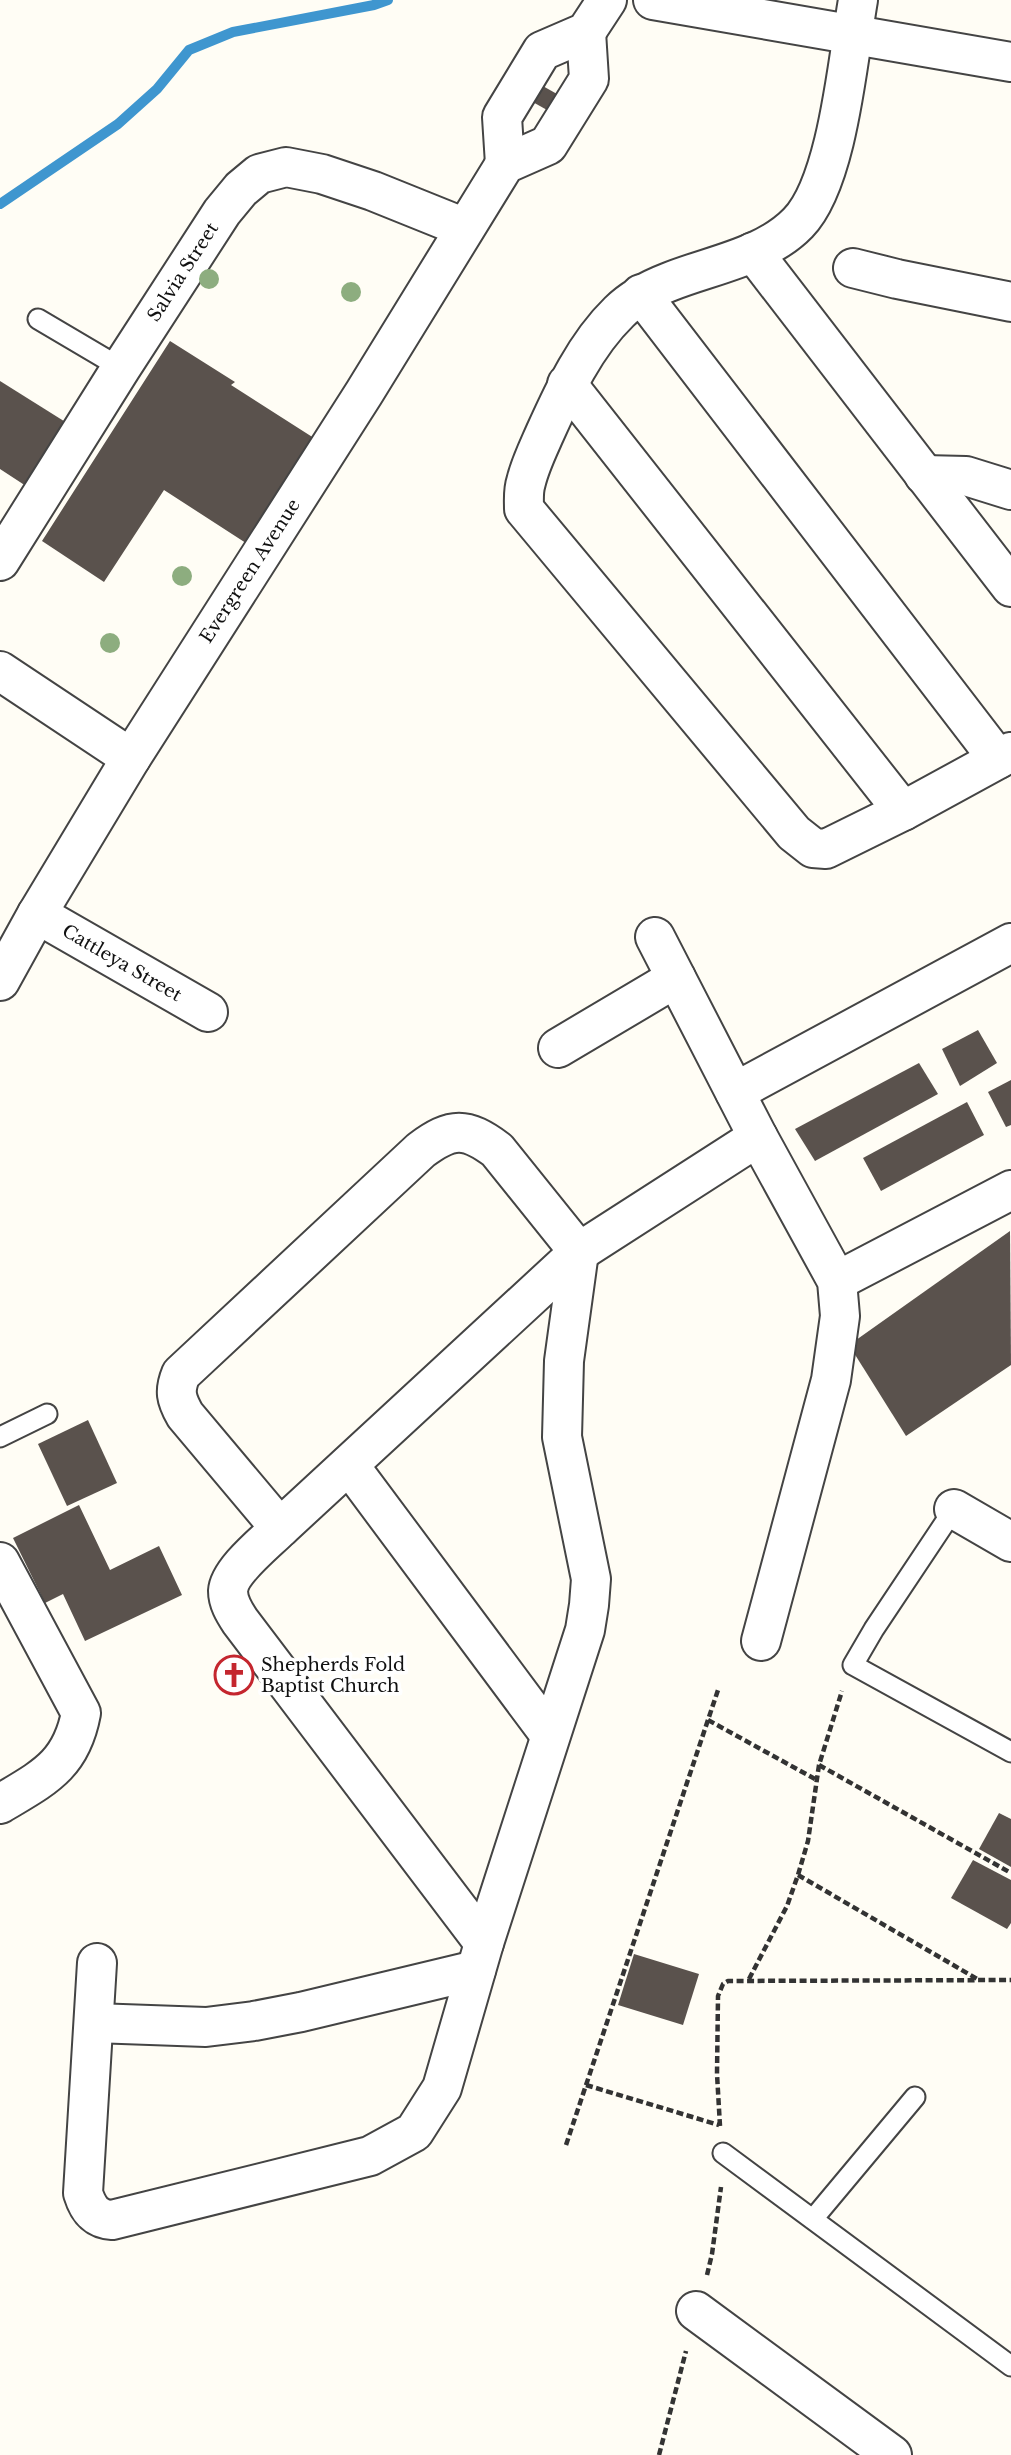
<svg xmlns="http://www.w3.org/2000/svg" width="1011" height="2455" font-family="'Libre Baskerville',serif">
	<rect width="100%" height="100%" fill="#fffdf5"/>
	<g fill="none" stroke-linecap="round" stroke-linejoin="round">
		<polyline stroke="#3f96cf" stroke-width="10" points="0,204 118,124 157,89 189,50 233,32 374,5 388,0"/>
	</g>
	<g fill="#5a524d">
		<polygon points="541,85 557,94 547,110 531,101"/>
		<polygon points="170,341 235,382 231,385 317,440 249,545 164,490 104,582 42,541"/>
		<polygon points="0,381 67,423 26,486 0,469"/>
		<polygon points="978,1030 997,1063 960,1086 942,1049"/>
		<polygon points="919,1063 938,1094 815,1161 795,1129"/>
		<polygon points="1011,1080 1011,1125 1006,1127 988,1092"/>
		<polygon points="967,1102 984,1135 881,1191 863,1158"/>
		<polygon points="1010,1231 1011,1365 906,1436 849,1345"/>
		<polygon points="88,1420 117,1483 67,1506 38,1444"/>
		<polygon points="79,1505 110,1570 159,1546 182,1595 85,1641 63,1594 45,1603 13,1538"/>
		<polygon points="999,1813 1011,1819 1011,1867 979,1849"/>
		<polygon points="973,1860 1011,1880 1011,1923 1007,1929 951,1898"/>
		<polygon points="634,1954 699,1974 683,2025 618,2005"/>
	</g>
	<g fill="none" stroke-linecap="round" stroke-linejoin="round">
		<defs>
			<g id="service">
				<polyline points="38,319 121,368"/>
				<polyline points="0,1437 47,1414"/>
				<polyline points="954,1509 874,1629 853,1665 1011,1752"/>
				<polyline points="723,2153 1011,2366"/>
				<polyline points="813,2219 915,2097"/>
			</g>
			<g id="minor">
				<polyline points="653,0 1011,62"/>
				<path d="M 858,0 C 848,57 838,182 798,223 C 765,257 711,265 669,282 C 651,289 633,298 619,312 C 585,345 564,391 545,433 C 538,449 530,465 526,482 C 523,491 524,500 524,509 L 794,833 L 813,848 L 826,849 L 903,811 L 1011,752"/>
				<polyline points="505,164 502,117 542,51 586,32 607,0"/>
				<polyline points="753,252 1011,587"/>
				<polyline points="853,268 897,279 1011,302"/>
				<polyline points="641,294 998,759"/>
				<polyline points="567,384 903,811"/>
				<polyline points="924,475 966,476 1011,490"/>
				<polyline points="0,561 121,368 222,212 241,189 259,174 286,167 322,174 373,191 465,228"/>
				<polyline points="0,671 131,758"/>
				<polyline points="37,914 208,1012"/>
				<polyline points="655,937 758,1137 837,1281 840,1316 831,1380 761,1641"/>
				<polyline points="0,981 37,914 131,758 364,393 505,164 548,145 589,79 586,32"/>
				<polyline points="558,1048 676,978"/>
				<polyline points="735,1092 1011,943"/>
				<polyline points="837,1281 1011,1190"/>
				<polyline points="349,1465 550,1735"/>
				<polyline points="954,1509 1011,1542"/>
				<path d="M 0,1562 L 81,1713 C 71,1766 43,1778 0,1804"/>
				<path d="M 484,1943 L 240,1621 C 234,1612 228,1602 228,1591 C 229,1571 266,1542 280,1528 L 579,1252 L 758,1137"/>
				<path d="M 97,1963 L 83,2193 C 88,2209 95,2219 112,2220 L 370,2156 L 414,2132 L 442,2088 L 484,1943 L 585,1630 L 589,1605 L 591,1579 L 562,1437 L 564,1361 L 579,1252 L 497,1150 C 466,1127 452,1127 421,1150 L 181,1374 C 174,1391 176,1399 185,1415 L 280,1528"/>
				<polyline points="94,2023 206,2027 254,2021 301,2012 476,1970"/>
				<polyline points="696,2311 892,2455"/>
			</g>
		</defs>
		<use href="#service" stroke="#444" stroke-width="23"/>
		<use href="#minor" stroke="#444" stroke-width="42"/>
		<g stroke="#333" stroke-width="4.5" stroke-dasharray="7 3.5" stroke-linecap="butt">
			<polyline points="708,1720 815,1779"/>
			<polyline points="819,1765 1011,1873"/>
			<polyline points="798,1875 979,1980"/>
			<polyline points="749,1979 787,1906 798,1875 808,1841 819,1765 842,1691"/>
			<polyline points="586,2085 719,2125"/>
			<polyline points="720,2126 717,2074 718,1996 723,1984 728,1981 1011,1980"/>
			<polyline points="566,2145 719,1687"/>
			<polyline points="707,2275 712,2254 721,2187"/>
			<polyline points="659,2455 686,2351"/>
		</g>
		<use href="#service" stroke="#fff" stroke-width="19"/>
		<use href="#minor" stroke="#fff" stroke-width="38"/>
	</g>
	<g fill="#8dad7f">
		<circle cx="209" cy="279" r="10"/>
		<circle cx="351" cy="292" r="10"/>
		<circle cx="182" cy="576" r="10"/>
		<circle cx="110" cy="643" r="10"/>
	</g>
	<defs>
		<symbol id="church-ring" viewBox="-11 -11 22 22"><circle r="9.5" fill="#fff" stroke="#c4262e" stroke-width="1.5"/><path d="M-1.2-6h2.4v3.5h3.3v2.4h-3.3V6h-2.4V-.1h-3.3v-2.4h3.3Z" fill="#c4262e"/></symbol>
	</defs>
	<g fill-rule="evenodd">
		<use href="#church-ring" x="212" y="1653" width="44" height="44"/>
	</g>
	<g text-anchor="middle" stroke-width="7" stroke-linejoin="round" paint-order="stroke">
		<g font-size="18" fill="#111" stroke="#fff">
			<text transform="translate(183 272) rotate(-57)" y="6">Salvia Street</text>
			<text transform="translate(250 571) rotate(-57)" y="6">Evergreen Avenue</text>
			<text transform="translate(122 963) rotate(30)" y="6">Cattleya Street</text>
		</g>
		<g font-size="18" fill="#111" stroke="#fff" text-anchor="start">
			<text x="261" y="1671">Shepherds Fold<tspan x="261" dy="21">Baptist Church</tspan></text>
		</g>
	</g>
</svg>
